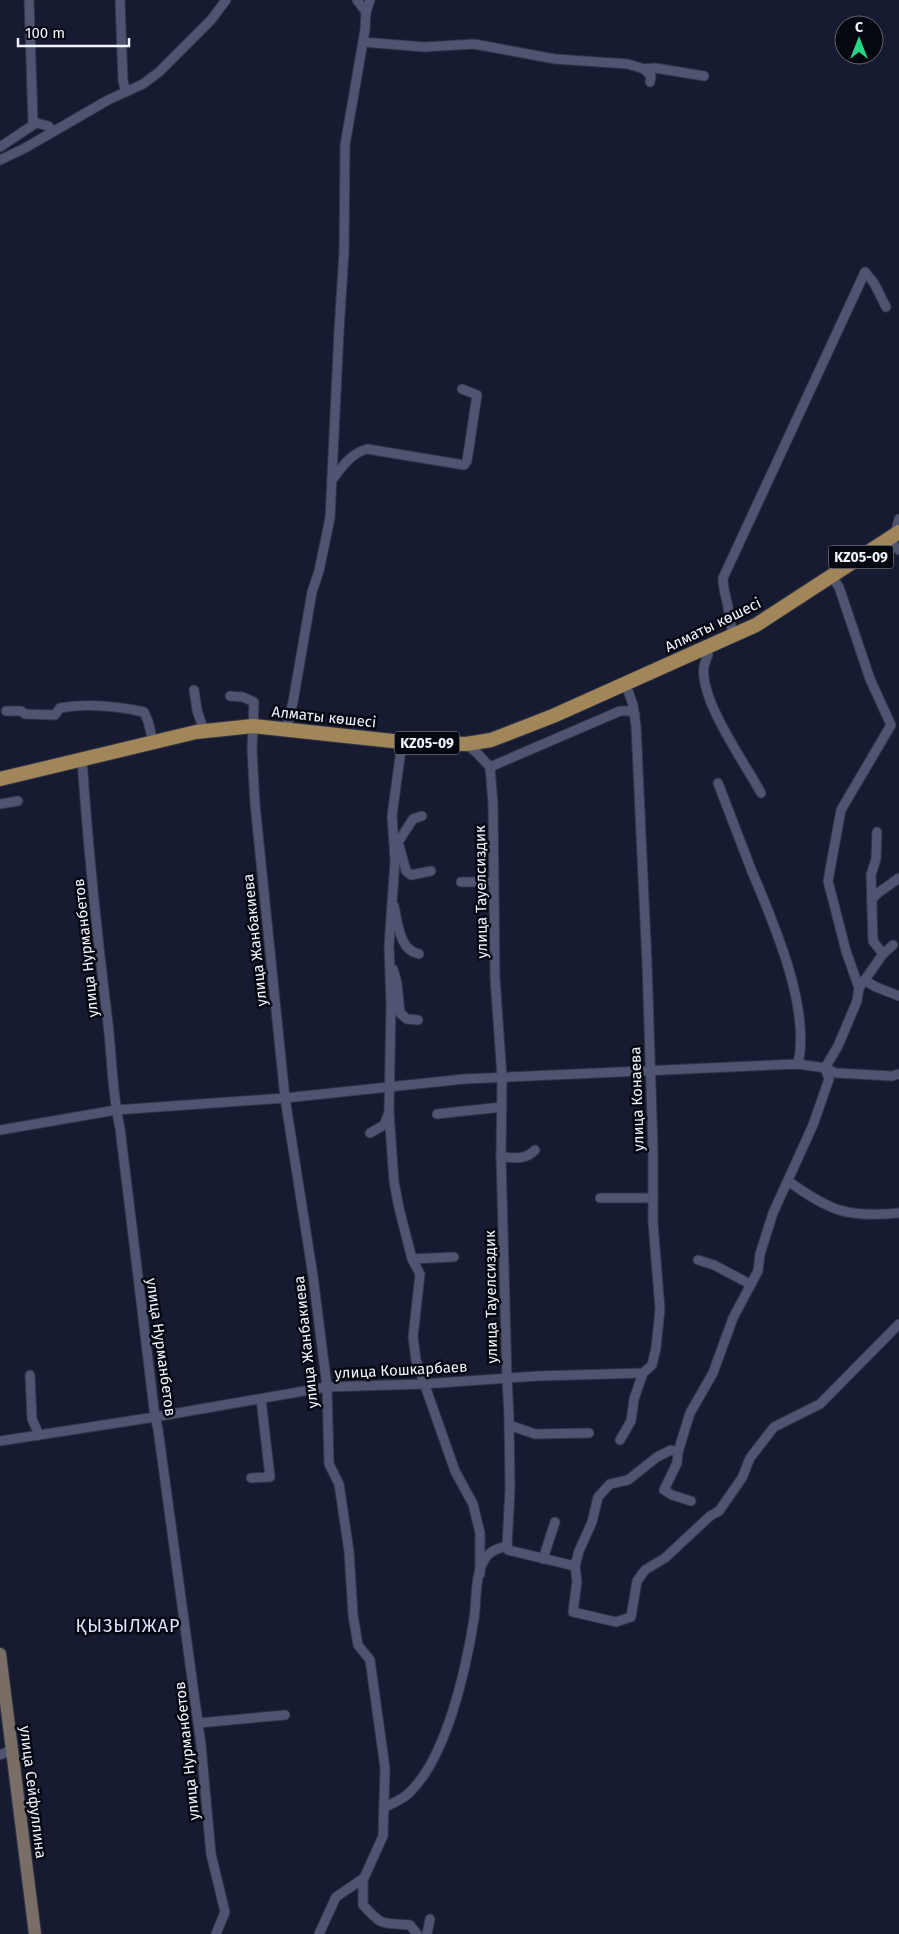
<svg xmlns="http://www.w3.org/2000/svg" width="899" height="1934" font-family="'Fira Sans',sans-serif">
	<rect width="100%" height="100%" fill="#171b32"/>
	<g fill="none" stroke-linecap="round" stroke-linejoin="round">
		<defs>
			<g id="street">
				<polyline points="29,0 33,122 48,126 53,131"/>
				<polyline points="120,0 123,81 126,92"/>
				<polyline points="366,12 370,0"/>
				<polyline points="363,42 424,47 474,44 555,59 628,64 644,69 651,76 650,82"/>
				<polyline points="644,69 655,68 704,76"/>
				<polyline points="0,147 36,123"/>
				<polyline points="0,160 25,148 108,100 143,84 159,72 211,20 226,0"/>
				<path d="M 332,480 C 341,468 351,453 367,449 L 464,465 L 467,461 L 477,395 L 462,389"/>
				<polyline points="895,534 899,519"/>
				<polyline points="888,539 899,550"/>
				<polyline points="832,577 839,587 870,679 891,725 841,810 828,881 846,951 859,988"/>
				<path d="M 734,635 C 730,625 729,617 728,607 C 726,596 723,590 723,578 L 865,272 L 874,283 L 886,307"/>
				<path d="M 706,649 L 708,655 C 707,658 705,662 704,666 C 699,700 745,763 761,793"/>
				<polyline points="194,690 197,710 204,731"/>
				<polyline points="230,696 243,697 254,702 252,750 255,804 285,1098 313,1276 327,1387 329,1464 339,1484 349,1551 353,1615 358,1645 370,1660 385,1768 383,1836 364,1878 336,1897 319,1934"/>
				<path d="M 6,711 L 21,711 L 25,714 L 55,715 L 60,708 C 88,703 116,706 144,712 L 148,721 L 153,742"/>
				<polyline points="286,730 293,702 312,592 319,571 330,518 339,331 344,252 345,145 365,30 366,12 357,0"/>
				<polyline points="466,744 477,753 490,767 493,804 495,978 502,1077 501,1157 507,1378 509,1417 510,1489 507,1546 508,1550 575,1566 579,1551 592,1522 598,1497 610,1484 628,1480 657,1457 671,1450 678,1452 677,1463 664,1490 672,1495 691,1501"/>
				<path d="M 82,759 C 88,847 97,935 108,1023 C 112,1058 112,1094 120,1128 L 155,1417 L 158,1429 L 201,1745 L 211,1854 L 225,1912 L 216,1934"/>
				<polyline points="490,767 620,711 630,711 635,715"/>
				<path d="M 718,783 C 729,811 740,840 751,869 C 773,922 811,1007 798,1064"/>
				<polyline points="0,804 18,801"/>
				<polyline points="422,816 413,819 400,839 395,844 399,845 406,871 411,875 431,871"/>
				<polyline points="877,832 876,859 871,875 873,941 883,954"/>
				<polyline points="461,882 494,882"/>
				<polyline points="872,899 878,893 899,878"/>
				<path d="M 394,906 C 398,923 399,950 419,954"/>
				<polyline points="393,969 397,983 400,1013 407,1019 418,1020"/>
				<polyline points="864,980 876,987 899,996"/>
				<polyline points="825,1068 838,1046 857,1001 859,988 883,954 893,945"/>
				<polyline points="389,1112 394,1182 399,1208 412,1259 420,1274 413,1337 416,1360 455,1471 473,1504 480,1533 480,1574"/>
				<polyline points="437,1114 502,1107"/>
				<polyline points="0,1130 116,1110 285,1098 464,1079 798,1064 825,1068 836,1073 892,1076 899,1074"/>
				<polyline points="370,1133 384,1125 389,1112 391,1005 389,946 395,861 392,816 402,742"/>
				<path d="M 501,1157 C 514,1158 526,1160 535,1150"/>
				<path d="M 788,1181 C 830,1211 847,1218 899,1213"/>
				<polyline points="600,1198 653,1198"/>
				<polyline points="412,1259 454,1257"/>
				<polyline points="698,1260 714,1265 750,1284"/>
				<polyline points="30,1375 32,1419 39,1435"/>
				<polyline points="509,1425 535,1434 589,1433"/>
				<polyline points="620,1440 631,1421 634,1399 643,1373"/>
				<polyline points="0,1441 155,1417 327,1387 423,1384 538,1376 643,1373 652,1365 656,1348 660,1309 653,1223 653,1148 647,964 636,726 633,705 626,685"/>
				<polyline points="678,1452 690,1413 713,1373 733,1318 758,1271 760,1254 773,1213 813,1125 829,1079 825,1068"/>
				<polyline points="251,1478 270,1477 261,1399"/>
				<polyline points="543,1559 555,1522"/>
				<polyline points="575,1566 577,1581 573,1612 616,1622 631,1617 637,1581 645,1570 665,1558 710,1516 719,1511 742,1478 750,1458 774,1427 820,1404 899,1324"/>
				<polyline points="198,1723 285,1715"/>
				<polyline points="0,1755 11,1750"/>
				<path d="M 384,1808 C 392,1803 404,1799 410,1792 C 447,1756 466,1669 474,1619 C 477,1600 474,1572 487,1556 C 493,1549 500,1548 507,1546"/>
				<path d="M 363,1879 L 363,1905 C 384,1928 381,1922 410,1925 L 417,1934"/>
				<polyline points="427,1934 430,1919"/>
			</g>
			<polyline id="secondary" points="0,1654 35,1934"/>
			<polyline id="primary" points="0,779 196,732 253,726 402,742 466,744 491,740 553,716 756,625 899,532"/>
		</defs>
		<use href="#street" stroke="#333547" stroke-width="11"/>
		<use href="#secondary" stroke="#333547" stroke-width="14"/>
		<use href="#primary" stroke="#333547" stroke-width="16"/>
		<use href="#street" stroke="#4f5571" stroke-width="9"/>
		<use href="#secondary" stroke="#786e65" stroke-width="12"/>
		<use href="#primary" stroke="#a08658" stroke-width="14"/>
	</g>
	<g text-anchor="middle" stroke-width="5" stroke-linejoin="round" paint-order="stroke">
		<g fill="#050711" stroke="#aaadb7" stroke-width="1">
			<rect x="828.5" y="545.5" width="65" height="23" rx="4"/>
			<rect x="394.5" y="731.5" width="65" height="23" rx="4"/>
		</g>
		<g font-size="14" font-weight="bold" fill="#f1f4fe">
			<text x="861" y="562">KZ05-09</text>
			<text x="427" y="748">KZ05-09</text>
		</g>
		<g font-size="15" fill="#f1f4fe" stroke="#050711">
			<text transform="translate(713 625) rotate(-26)" y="5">Алматы көшесі</text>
			<text transform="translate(324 717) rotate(6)" y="5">Алматы көшесі</text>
			<text transform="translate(481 892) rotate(-91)" y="5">улица Тауелсиздик</text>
			<text transform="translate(255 940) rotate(-96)" y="5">улица Жанбакиева</text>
			<text transform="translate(86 948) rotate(-96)" y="5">улица Нурманбетов</text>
			<text transform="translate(637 1099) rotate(-92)" y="5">улица Конаева</text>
			<text transform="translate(491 1297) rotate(-91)" y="5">улица Тауелсиздик</text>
			<text transform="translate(306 1342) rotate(-96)" y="5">улица Жанбакиева</text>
			<text transform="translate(161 1347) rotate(82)" y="5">улица Нурманбетов</text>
			<text transform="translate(401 1370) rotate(-3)" y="5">улица Кошкарбаев</text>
			<text transform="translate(187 1751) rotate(-96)" y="5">улица Нурманбетов</text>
			<text transform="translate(33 1792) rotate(83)" y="5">улица Сейфуллина</text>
		</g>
		<g font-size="18" letter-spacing="1" fill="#dce2fc" stroke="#050711">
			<text x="128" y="1632">ҚЫЗЫЛЖАР</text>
		</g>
	</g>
	<g transform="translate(859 40)"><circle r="24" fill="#050711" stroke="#636670"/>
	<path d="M0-4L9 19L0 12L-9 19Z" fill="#26d886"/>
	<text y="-8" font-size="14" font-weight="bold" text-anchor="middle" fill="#f1f4fe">С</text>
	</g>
	<path d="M18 38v8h111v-8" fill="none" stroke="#f1f4fe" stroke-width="2.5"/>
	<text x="25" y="38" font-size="15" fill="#f1f4fe" stroke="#050711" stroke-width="4" paint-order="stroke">100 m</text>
</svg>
